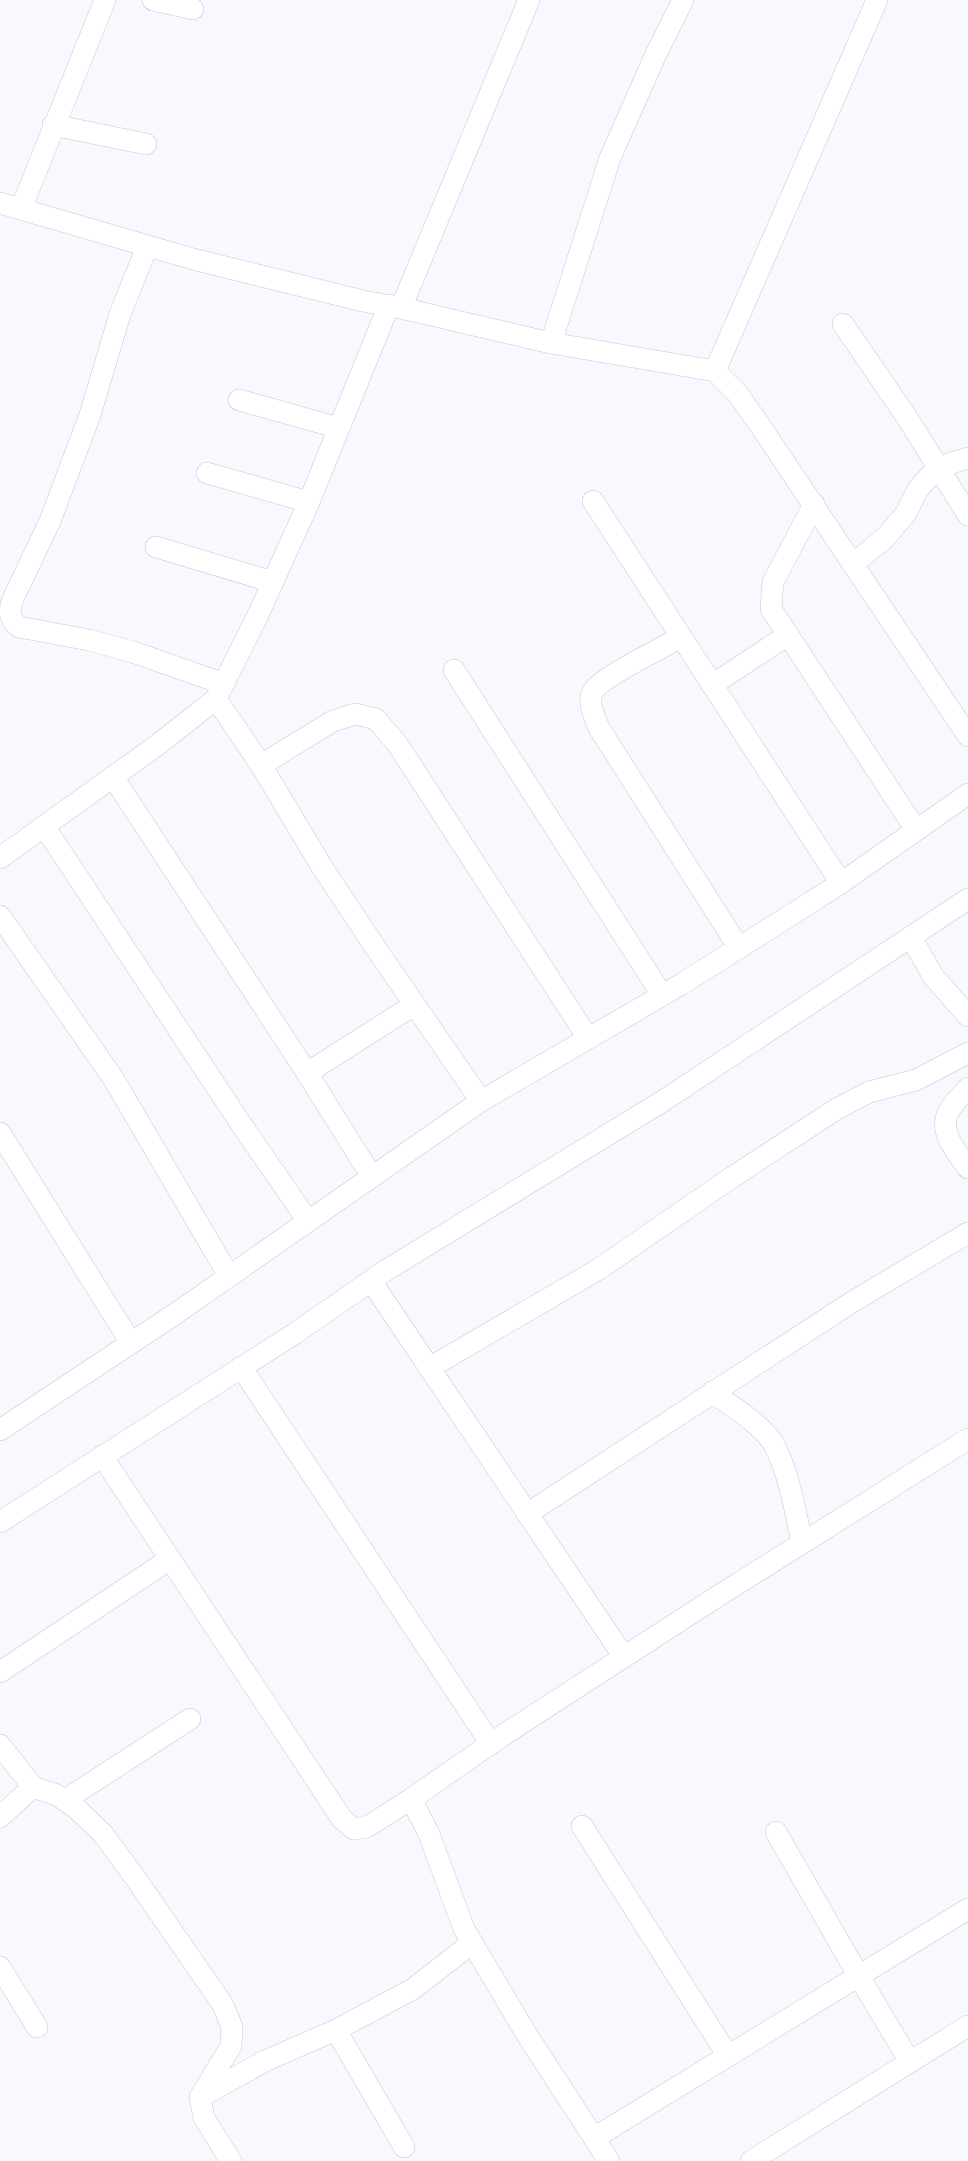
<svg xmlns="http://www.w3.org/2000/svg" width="968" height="2161" font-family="'Open Sans',sans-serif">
	<rect width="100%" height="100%" fill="#f7f9ff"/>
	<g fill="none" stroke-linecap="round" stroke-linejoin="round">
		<defs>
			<g id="minor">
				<polyline points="153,0 193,9"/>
				<polyline points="53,125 146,144"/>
				<polyline points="0,203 193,259 363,301 401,308 551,343 715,371 737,393 761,427 968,736"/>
				<polyline points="21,209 105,0"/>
				<path d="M 147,247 L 120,314 L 90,415 L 50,521 L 12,601 C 9,613 9,618 19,627 L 89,640 L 133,652 L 224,684"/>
				<polyline points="401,308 529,0"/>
				<polyline points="843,324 908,419 968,515"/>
				<polyline points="551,343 610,158 656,54 683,0"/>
				<polyline points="715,371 877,0"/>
				<polyline points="239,400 339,428"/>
				<polyline points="207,473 309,502"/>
				<polyline points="593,501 841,883"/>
				<polyline points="814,504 773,582 771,609 916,830"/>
				<polyline points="156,547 273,582"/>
				<polyline points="853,564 886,537 906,513 918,489 938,467 968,458"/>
				<path d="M 681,637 C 664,647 602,677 594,690 C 586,702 595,717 599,728 L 739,948"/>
				<polyline points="454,670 662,995"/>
				<polyline points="712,685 788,635"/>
				<polyline points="216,699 261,765 322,867 375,947 481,1101"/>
				<polyline points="261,765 333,721 355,714 376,719 398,745 588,1038"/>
				<polyline points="113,777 307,1073 372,1177"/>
				<polyline points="44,826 241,1124 308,1221"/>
				<polyline points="0,858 156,746 216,699 258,615 309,502 389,305"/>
				<polyline points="0,916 113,1078 229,1276"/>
				<polyline points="911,937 933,976 968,1016"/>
				<polyline points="307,1073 414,1005"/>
				<path d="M 968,1088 C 962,1095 950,1106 947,1115 C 940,1134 958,1154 968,1168"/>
				<polyline points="0,1133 131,1343"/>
				<polyline points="371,1281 624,1657"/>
				<polyline points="241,1367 491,1744"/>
				<polyline points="429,1368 599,1269 731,1178 835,1110 869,1092 916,1080 968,1053"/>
				<path d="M 712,1392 C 731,1406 760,1423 773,1443 C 788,1469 796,1513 802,1543"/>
				<polyline points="0,1430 175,1314 481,1101 680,985 791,915 841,883 968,794"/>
				<polyline points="102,1456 342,1819 354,1829 367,1827 411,1799 502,1736 715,1598 968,1439"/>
				<polyline points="527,1514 852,1302 968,1233"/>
				<polyline points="0,1522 294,1334 385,1271 663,1101 968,899"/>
				<polyline points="0,1672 170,1559"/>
				<polyline points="0,1745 33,1787 57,1795 77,1809 103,1834 136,1879 223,2005 232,2027 231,2046 200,2097 204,2118 231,2161"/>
				<polyline points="411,1799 429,1834 464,1929 527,2035 609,2161"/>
				<polyline points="65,1800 190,1719"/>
				<polyline points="0,1817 33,1787"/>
				<polyline points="582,1826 728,2056"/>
				<polyline points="776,1832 858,1975 910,2062"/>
				<polyline points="0,1967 37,2027"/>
				<polyline points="336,2030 404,2147"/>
				<polyline points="202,2096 265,2061 336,2030 413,1989 472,1943"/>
				<polyline points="594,2138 968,1909"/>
				<polyline points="751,2161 968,2026"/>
			</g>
		</defs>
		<use href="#minor" stroke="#c3c8d6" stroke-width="22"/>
		<use href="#minor" stroke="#fff" stroke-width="21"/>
	</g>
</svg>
